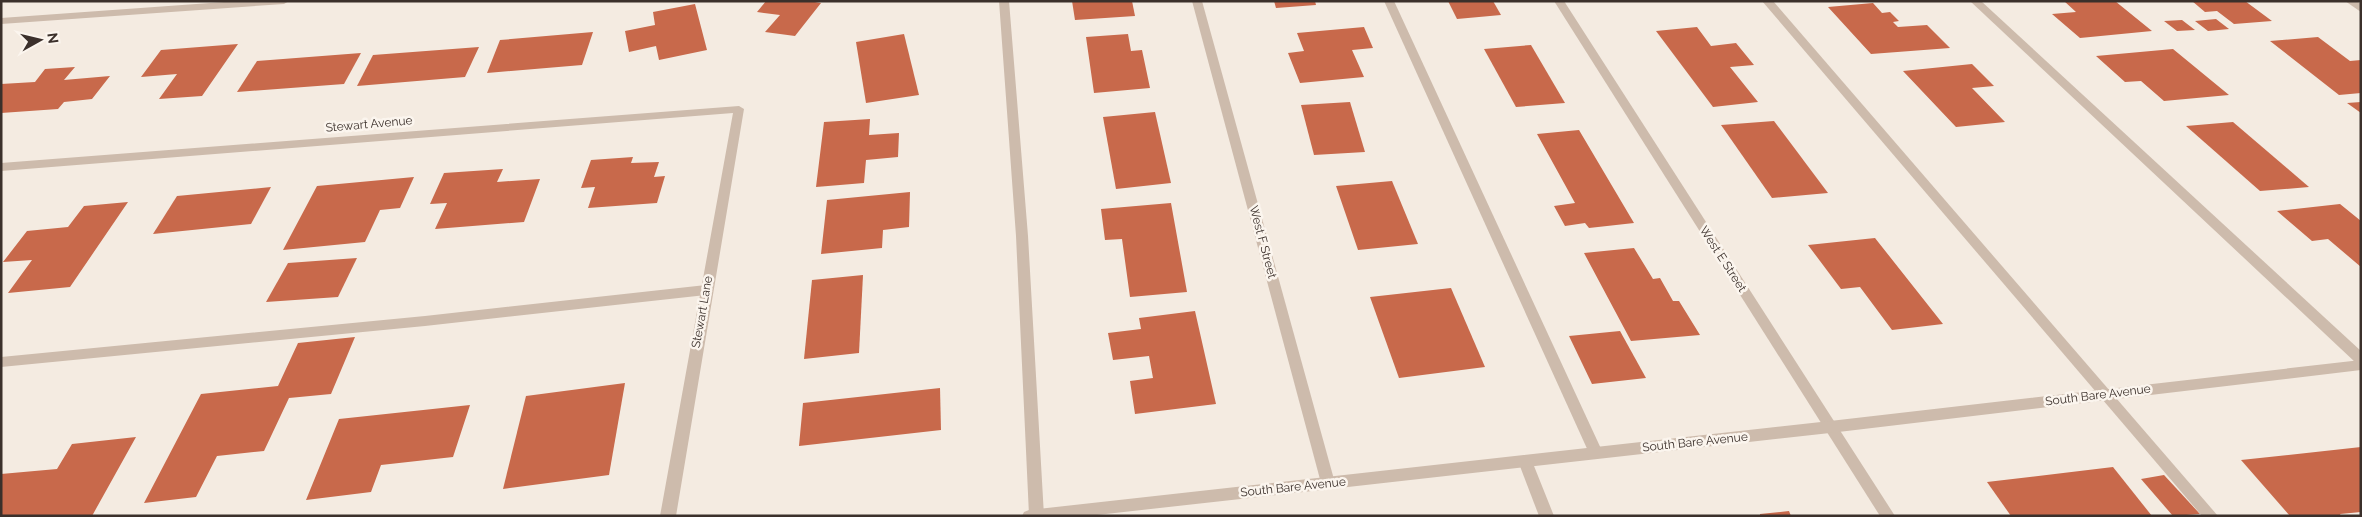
<svg xmlns="http://www.w3.org/2000/svg" width="2362" height="517" font-family="Raleway,sans-serif">
	<rect width="100%" height="100%" fill="#f4ebe1"/>
	<g fill="#c8694b">
		<polygon points="766,1 809,1 821,3 795,36 765,32 780,15 757,12"/>
		<polygon points="1072,1 1132,1 1135,16 1075,20"/>
		<polygon points="1274,1 1315,1 1316,5 1276,8"/>
		<polygon points="1448,1 1493,1 1501,15 1457,19"/>
		<polygon points="2064,1 2115,1 2152,31 2080,38 2052,14 2076,12"/>
		<polygon points="2192,1 2245,1 2272,21 2234,24 2217,11 2205,12"/>
		<polygon points="1873,3 1882,13 1890,12 1899,21 1893,22 1898,27 1927,25 1950,48 1871,54 1828,7"/>
		<polygon points="695,4 707,50 659,60 656,46 629,52 625,31 655,25 653,12"/>
		<polygon points="2216,19 2229,29 2208,31 2195,21"/>
		<polygon points="2182,20 2195,30 2177,31 2164,21"/>
		<polygon points="1364,27 1373,48 1352,50 1364,77 1300,83 1288,53 1304,51 1297,33"/>
		<polygon points="1697,27 1711,46 1736,43 1754,65 1730,67 1758,102 1713,107 1656,31"/>
		<polygon points="593,32 582,65 487,73 500,40"/>
		<polygon points="904,34 919,95 866,103 856,42"/>
		<polygon points="1128,34 1131,51 1142,50 1150,88 1094,93 1086,37"/>
		<polygon points="2318,37 2350,61 2361,60 2361,93 2339,95 2270,41"/>
		<polygon points="238,44 202,96 159,99 177,74 141,77 161,50"/>
		<polygon points="1531,45 1565,103 1516,107 1484,49"/>
		<polygon points="479,47 465,77 357,86 373,55"/>
		<polygon points="2173,49 2229,95 2164,101 2141,81 2125,82 2096,56"/>
		<polygon points="361,53 344,84 237,92 257,61"/>
		<polygon points="1972,64 1994,86 1972,88 2005,122 1956,127 1903,71"/>
		<polygon points="75,67 64,80 110,76 92,99 64,102 58,109 1,113 1,84 35,82 45,69"/>
		<polygon points="1350,102 1365,152 1314,155 1301,105"/>
		<polygon points="2361,102 2361,113 2347,103"/>
		<polygon points="1155,112 1171,183 1116,189 1103,117"/>
		<polygon points="870,119 869,135 899,133 898,157 866,160 864,183 816,187 824,122"/>
		<polygon points="1774,121 1828,193 1772,198 1721,125"/>
		<polygon points="2233,122 2309,187 2260,191 2186,126"/>
		<polygon points="1579,130 1634,223 1589,228 1585,223 1565,226 1554,206 1575,203 1537,134"/>
		<polygon points="633,157 631,163 659,162 654,177 665,176 657,203 588,208 595,187 581,188 591,160"/>
		<polygon points="503,169 497,182 540,179 524,222 435,229 447,203 430,204 444,173"/>
		<polygon points="414,177 400,208 380,210 365,242 283,250 317,186"/>
		<polygon points="1392,181 1418,244 1358,250 1336,186"/>
		<polygon points="271,187 251,224 153,234 177,196"/>
		<polygon points="910,192 909,227 883,230 882,248 821,254 827,200"/>
		<polygon points="128,202 70,287 8,293 32,260 3,262 27,231 68,227 84,206"/>
		<polygon points="1171,203 1187,292 1130,297 1122,239 1105,240 1101,209"/>
		<polygon points="2340,204 2361,221 2361,267 2328,239 2312,241 2277,211"/>
		<polygon points="1875,238 1943,324 1892,330 1860,287 1841,289 1808,245"/>
		<polygon points="1634,248 1653,279 1660,278 1673,301 1679,301 1700,335 1631,341 1584,253"/>
		<polygon points="357,258 338,297 266,302 288,263"/>
		<polygon points="863,275 859,353 804,359 812,280"/>
		<polygon points="1451,288 1485,367 1399,378 1370,297"/>
		<polygon points="1195,311 1216,404 1135,414 1130,381 1153,378 1149,356 1113,360 1108,333 1141,329 1139,318"/>
		<polygon points="1620,331 1646,378 1592,384 1569,336"/>
		<polygon points="355,337 331,394 289,398 264,451 217,456 196,497 144,503 201,394 278,386 298,343"/>
		<polygon points="625,383 609,475 503,489 526,396"/>
		<polygon points="940,388 941,430 799,446 803,403"/>
		<polygon points="470,405 453,457 381,465 371,492 306,500 339,419"/>
		<polygon points="136,437 92,516 1,516 1,474 57,469 72,444"/>
		<polygon points="2361,447 2361,512 2340,514 2341,516 2290,516 2241,460"/>
		<polygon points="2113,467 2152,516 2011,516 1987,482"/>
		<polygon points="2164,475 2200,514 2173,516 2141,479"/>
		<polygon points="1789,511 1791,516 1760,516 1760,514"/>
	</g>
	<g fill="none" stroke-linecap="round" stroke-linejoin="round">
		<g fill="#cdbbac" fill-rule="evenodd">
			<polygon points="238,1 289,1 284,4 1,24 1,18"/>
			<polygon points="999,1 1009,1 1028,236 1044,516 1029,515 1016,236"/>
			<polygon points="1384,1 1394,1 1603,453 1601,457 1596,459 1591,457 1589,453"/>
			<polygon points="1762,1 1773,1 2218,516 2202,516"/>
			<polygon points="706,285 712,290 706,295 425,326 1,367 1,357 425,316"/>
			<polygon points="1525,455 1530,457 1532,461 1554,516 1539,516 1518,461 1520,457"/>
		</g>
		<g fill="#cdbbac" fill-rule="evenodd">
			<polygon points="1192,1 1202,1 1335,483 1333,487 1328,489 1323,487 1321,483"/>
			<polygon points="1554,1 1564,1 1895,516 1880,516"/>
			<polygon points="1970,1 1981,1 2361,351 2361,364 2356,363"/>
			<polygon points="2345,1 2357,1 2361,4 2361,12"/>
			<polygon points="739,106 744,109 676,516 660,516 733,113 1,171 1,163"/>
		</g>
		<polygon fill="#cdbbac" fill-rule="evenodd" points="2361,360 2361,370 1830,433 1088,516 1022,516 1024,512 1029,510 1830,421"/>
	</g>
	<g text-anchor="middle" stroke-width="5" stroke-linejoin="round" paint-order="stroke">
		<g font-size="12" fill="#3b302b" stroke="#fbf5ee">
			<text transform="translate(369 124) rotate(-5)" y="4">Stewart Avenue</text>
			<text transform="translate(1263 242) rotate(75)" y="4">West F Street</text>
			<text transform="translate(1723 259) rotate(57)" y="4">West E Street</text>
			<text transform="translate(702 312) rotate(-80)" y="4">Stewart Lane</text>
			<text transform="translate(2098 395) rotate(-7)" y="4">South Bare Avenue</text>
			<text transform="translate(1695 442) rotate(-6)" y="4">South Bare Avenue</text>
			<text transform="translate(1293 487) rotate(-6)" y="4">South Bare Avenue</text>
		</g>
	</g>
	<rect width="2362" height="517" fill="none" stroke="#3b302b" stroke-width="5"/>
	<g transform="translate(40 40) rotate(82)" stroke="#fbf5ee" stroke-width="4" paint-order="stroke">
	<path d="M0-4L9 19L0 12L-9 19Z" fill="#3b302b"/>
	<text y="-8" font-size="14" font-weight="bold" text-anchor="middle" fill="#3b302b">N</text>
	</g>
</svg>
